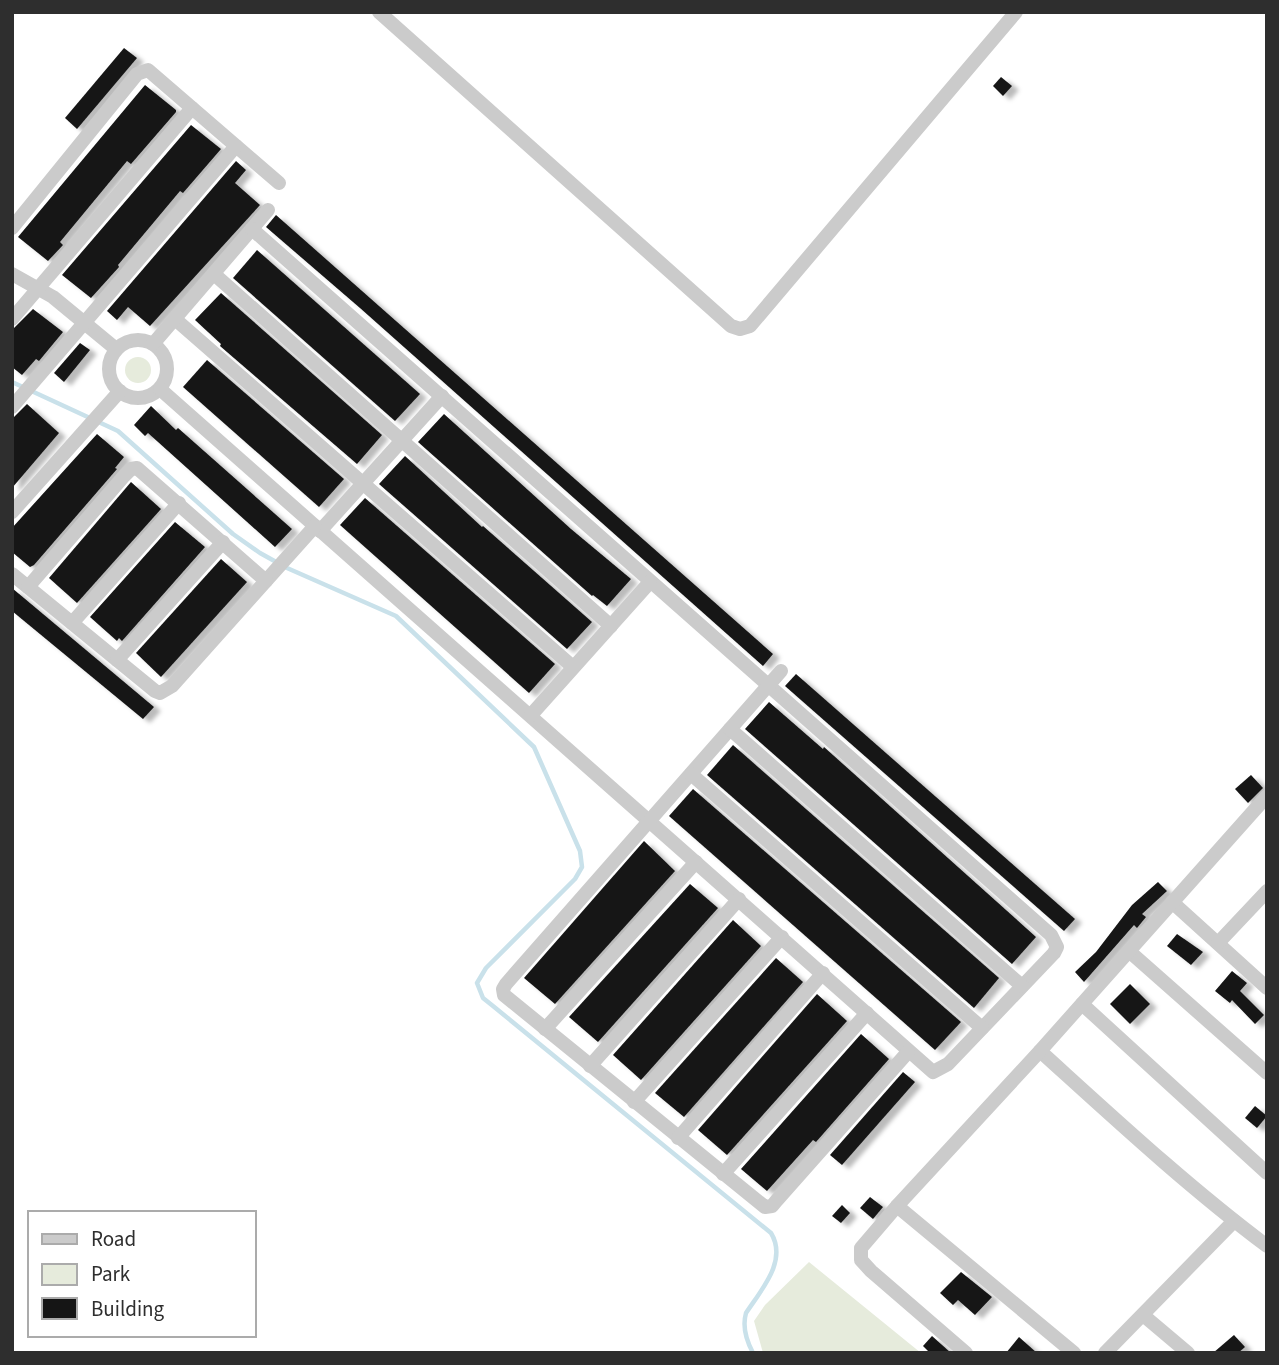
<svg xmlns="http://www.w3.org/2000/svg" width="1279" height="1365" font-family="'Source Sans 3',sans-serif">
	<defs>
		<filter id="shadow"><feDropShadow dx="7" dy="4" stdDeviation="2" flood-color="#0004"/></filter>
	</defs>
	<rect width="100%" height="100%" fill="#fff"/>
	<g fill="#e6ebdc">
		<circle cx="138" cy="370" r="13"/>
		<polygon points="809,1262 921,1353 763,1353 754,1321 765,1305"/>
	</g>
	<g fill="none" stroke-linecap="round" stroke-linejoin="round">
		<path stroke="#c9e1ea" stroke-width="4.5" d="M 12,382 L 118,431 L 233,534 L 260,553 L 287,568 L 396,616 L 534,747 L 580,851 L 582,867 L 575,879 L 486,968 L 477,983 L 483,998 L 493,1006 L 771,1233 C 788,1261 761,1290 746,1313 C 742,1327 746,1340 753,1353"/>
	</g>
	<g fill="#151515" filter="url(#shadow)">
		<polygon points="124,48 137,58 77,129 65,118"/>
		<polygon points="1001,77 1012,86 1003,96 993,86"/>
		<polygon points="145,85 176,110 176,112 131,164 127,161 60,242 63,245 48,261 18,237"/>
		<polygon points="191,125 221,149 183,193 180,191 118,265 119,267 91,298 62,275"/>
		<polygon points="236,161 246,170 235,183 260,205 150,326 128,307 117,320 107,311"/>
		<polygon points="276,215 773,654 763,666 360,308 266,227"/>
		<polygon points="257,250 420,394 395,421 233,278"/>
		<polygon points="221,293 382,435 357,464 220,346 221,344 195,320"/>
		<polygon points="33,309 63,332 39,361 36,359 22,375 12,367 12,330"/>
		<polygon points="80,343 90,350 64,382 54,373"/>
		<polygon points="207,360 344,479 319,507 183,387"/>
		<polygon points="27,404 59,433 12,488 12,419"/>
		<polygon points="151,406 176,430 178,428 292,529 275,547 148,433 145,436 134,425"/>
		<polygon points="444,414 571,529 631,579 607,606 593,595 592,596 418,442"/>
		<polygon points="97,434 124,457 115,468 117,469 34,565 30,567 12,552 12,528"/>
		<polygon points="405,456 482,527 483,526 592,622 567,649 379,484"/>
		<polygon points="131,482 161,509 77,603 49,578"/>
		<polygon points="365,498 555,664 529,693 340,525"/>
		<polygon points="175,522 205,547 122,641 119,638 117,641 90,617"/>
		<polygon points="221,559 247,582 161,677 136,653"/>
		<polygon points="12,588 154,707 143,719 12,611"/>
		<polygon points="796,674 1075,919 1064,931 785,686"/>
		<polygon points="769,702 823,749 824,747 1036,937 1012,964 745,729"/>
		<polygon points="733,745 999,978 974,1008 707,775"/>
		<polygon points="1251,775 1263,788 1248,803 1235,789"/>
		<polygon points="693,789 961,1022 935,1050 669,816"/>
		<polygon points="644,841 675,871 555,1004 524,978"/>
		<polygon points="1158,882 1167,891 1142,914 1146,917 1137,928 1134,925 1084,982 1075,972 1096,952 1132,905"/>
		<polygon points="690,884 718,908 598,1042 569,1017"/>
		<polygon points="733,920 761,946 641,1080 613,1055"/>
		<polygon points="1177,934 1203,952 1191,965 1167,946"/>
		<polygon points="776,958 803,982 684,1117 655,1093"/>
		<polygon points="1232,971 1247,983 1240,991 1264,1015 1255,1024 1232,1000 1230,1003 1215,991"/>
		<polygon points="1130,984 1150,1004 1130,1024 1110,1004"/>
		<polygon points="817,994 847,1021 727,1155 698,1130"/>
		<polygon points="861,1034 889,1059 816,1142 813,1140 767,1191 741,1169"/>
		<polygon points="903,1072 915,1082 842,1165 830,1155"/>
		<polygon points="1255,1106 1267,1116 1257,1128 1245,1118"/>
		<polygon points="870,1197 883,1207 873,1219 860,1208"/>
		<polygon points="842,1205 850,1213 841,1223 832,1216"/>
		<polygon points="961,1272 992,1297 975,1315 958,1300 953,1305 940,1293"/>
		<polygon points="1234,1335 1245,1347 1238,1353 1213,1353"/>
		<polygon points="932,1336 951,1353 930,1353 923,1346"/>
		<polygon points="1019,1337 1037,1353 1006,1353"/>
	</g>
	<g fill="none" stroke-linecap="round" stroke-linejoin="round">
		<g stroke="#cbcbcb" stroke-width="14">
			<polyline points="379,12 731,326 740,329 750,326 1016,12"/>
			<polyline points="12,228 137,74 148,70 279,183"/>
			<polyline points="12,274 53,297 116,349"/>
			<polyline points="214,274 611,626"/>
			<polyline points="12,319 192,108"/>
			<polyline points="175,319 573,667"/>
			<circle cx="138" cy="369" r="29"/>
			<polyline points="153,344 268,210"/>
			<polyline points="160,389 933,1072 948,1064 1054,953 1057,947 1051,935 252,229"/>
			<polyline points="12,407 236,146"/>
			<polyline points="12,512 120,391"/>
			<polyline points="320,531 442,396"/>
			<polyline points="12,574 155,691 160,693 172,686 315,526"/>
			<polyline points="28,587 124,476 131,469 137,468 266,581"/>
			<polyline points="72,623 179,503"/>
			<polyline points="117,660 223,542"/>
			<polyline points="781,671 506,984 503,989 504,995 765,1207 772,1206 777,1200 908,1052"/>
			<polyline points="531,715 650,582"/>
			<polyline points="730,729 1022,986"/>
			<polyline points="691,774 982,1028"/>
			<polyline points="1172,902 1267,988"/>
			<polyline points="1218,943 1267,891"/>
			<polyline points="1130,952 1267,1073"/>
			<polyline points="1082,1004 1267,1173"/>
			<polyline points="545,1029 696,862"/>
			<path d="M 1040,1051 C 1114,1118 1187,1186 1267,1246"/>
			<polyline points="590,1066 739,899"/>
			<polyline points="634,1102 782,937"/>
			<polyline points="678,1138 823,973"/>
			<polyline points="723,1174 867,1013"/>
			<polyline points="897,1206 1074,1353"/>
			<polyline points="1143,1315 1188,1353"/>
			<polyline points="966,1353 871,1271 861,1260 861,1248 897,1206 1040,1051 1267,796"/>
			<polyline points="1105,1353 1234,1221"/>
		</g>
	</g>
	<rect width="1279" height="1365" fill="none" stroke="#2e2e2e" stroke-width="28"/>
	<rect x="28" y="1211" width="228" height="126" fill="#ffffff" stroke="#ababab" stroke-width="2"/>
	<rect x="42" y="1234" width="35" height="10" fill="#cbcbcb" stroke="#ababab" stroke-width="2"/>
	<text x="91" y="1246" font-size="21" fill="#2e2e2e">Road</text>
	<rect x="42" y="1264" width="35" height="21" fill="#e6ebdc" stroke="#ababab" stroke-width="2"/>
	<text x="91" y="1281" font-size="21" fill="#2e2e2e">Park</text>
	<rect x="42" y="1298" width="35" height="21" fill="#151515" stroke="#ababab" stroke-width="2"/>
	<text x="91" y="1316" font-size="21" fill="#2e2e2e">Building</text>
</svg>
